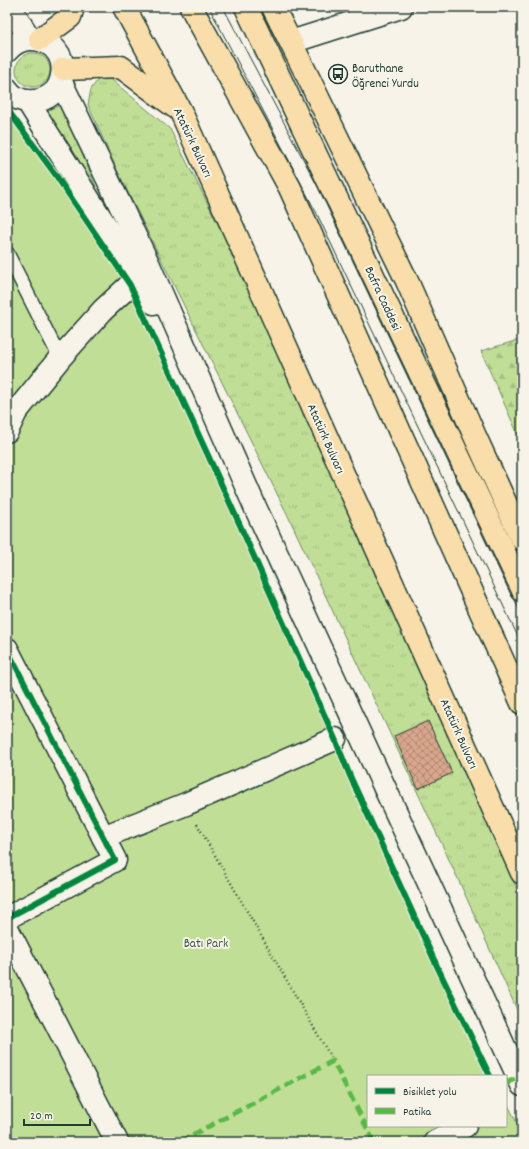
<svg xmlns="http://www.w3.org/2000/svg" width="529" height="1149" font-family="Dekko,sans-serif">
	<defs>
		<pattern id="grass-tufts" width="24" height="20" patternUnits="userSpaceOnUse"><rect width="24" height="20" fill="#c1de96"/><path d="M3 7l-1-3M5 7V3M7 7l1-3M15 17l-1-3M17 17v-4M19 17l1-3" fill="none" stroke="#a5bf82"/></pattern>
		<pattern id="forest-firs" width="22" height="20" patternUnits="userSpaceOnUse"><rect width="22" height="20" fill="#c1de96"/><path d="M5 1l3.5 6h-7zM16 11l3.5 6h-7z" fill="#a5bf82"/></pattern>
		<pattern id="building-cross-hatch" width="8" height="8" patternUnits="userSpaceOnUse"><rect width="8" height="8" fill="#d9a68c"/><path d="M0 0l8 8M0 8l8-8" fill="none" stroke="#af8873"/></pattern>
	</defs>
	<rect width="100%" height="100%" fill="#f7f3e8"/>
	<filter id="ink" filterUnits="userSpaceOnUse"><feTurbulence type="fractalNoise" baseFrequency=".025" numOctaves="2"/><feDisplacementMap in="SourceGraphic" scale="8" xChannelSelector="R" yChannelSelector="G"/><feConvolveMatrix kernelMatrix="1 2 1 2 8 2 1 2 1" color-interpolation-filters="sRGB"/></filter>
	<g filter="url(#ink)">
		<g fill="url(#grass-tufts)" stroke="#708e65">
			<circle cx="33" cy="70" r="17"/>
			<polygon points="100,77 112,80 170,129 360,505 522,902 522,1021 458,879 291,522 118,172 88,105 91,89"/>
			<polygon points="62,104 100,197 43,113"/>
		</g>
		<polygon fill="url(#forest-firs)" stroke="#708e65" points="522,339 522,444 481,351"/>
		<polygon fill="#c1de96" stroke="#708e65" points="7,109 55,174 130,285 239,523 350,776 436,964 493,1076 368,1076 368,1126 506,1126 506,1101 522,1133 522,1142 7,1142"/>
		<polygon fill="url(#building-cross-hatch)" stroke="#1f3d34" points="428,721 452,773 418,789 394,736"/>
		<g fill="none" stroke-linecap="round" stroke-linejoin="round">
			<defs>
				<polyline id="service" points="7,253 60,358"/>
				<g id="minor">
					<polyline points="7,431 16,412 60,358 103,310 130,285"/>
					<polyline points="7,649 115,860 7,918"/>
					<polyline points="103,837 186,804 335,739"/>
					<polyline points="7,928 117,1142"/>
					<polyline points="435,1142 465,1126"/>
				</g>
				<g id="secondary">
					<polyline points="10,7 30,39"/>
					<polyline points="291,42 401,7"/>
					<path d="M 7,51 C 27,26 68,43 62,75 C 61,82 59,88 53,93 C 47,98 41,101 34,101 C 23,102 13,98 7,89"/>
					<polyline points="61,82 148,263 256,509 522,1085"/>
					<polyline points="28,102 154,303"/>
				</g>
				<g id="primary">
					<polyline points="124,7 181,112 522,873"/>
					<polyline points="191,7 290,188 522,703"/>
					<polyline points="246,7 522,590"/>
					<polyline points="273,7 308,77 407,281 474,434 522,539"/>
					<polyline points="40,39 70,17 73,7"/>
					<polyline points="63,69 121,67 175,107"/>
				</g>
			</defs>
			<use href="#service" stroke="#1f3d34" stroke-width="16"/>
			<use href="#minor" stroke="#1f3d34" stroke-width="25"/>
			<use href="#secondary" stroke="#1f3d34" stroke-width="25"/>
			<use href="#primary" stroke="#1f3d34" stroke-width="25"/>
			<polyline stroke="#1f3d34" stroke-width="2.5" stroke-dasharray="1 3" stroke-linecap="butt" points="197,824 333,1061"/>
			<use href="#service" stroke="#f7f3e8" stroke-width="13"/>
			<use href="#minor" stroke="#f7f3e8" stroke-width="22"/>
			<use href="#secondary" stroke="#f7f3e8" stroke-width="22"/>
			<use href="#primary" stroke="#f9deab" stroke-width="22"/>
			<g stroke="#1f3d34" stroke-width="1">
				<polyline points="209,7 317,214 522,645"/>
				<polyline points="223,7 329,208 522,615"/>
			</g>
			<g stroke="#58b947" stroke-width="5" stroke-dasharray="10 5" stroke-linecap="butt">
				<polyline points="506,1083 522,1076"/>
				<polyline points="179,1142 333,1061 374,1142"/>
			</g>
			<defs>
				<g id="cycleway">
					<polyline points="7,109 55,174 130,285 239,523 335,739 350,776 436,964 490,1076"/>
					<polyline points="7,649 115,860 7,918"/>
				</g>
			</defs>
			<use href="#cycleway" stroke="#f7f3e8" stroke-width="8"/>
			<use href="#cycleway" stroke="#00873e" stroke-width="6"/>
		</g>
	</g>
	<defs>
		<symbol id="bus-ring" viewBox="-11 -11 22 22"><circle r="9.5" fill="#f7f3e8" stroke="#1f3d34" stroke-width="1.5"/><path d="M-5-6H5V4H4V6H2V4H-2V6H-4V4H-5ZM-3.5-4V0h7V-4ZM-3.5 1.2v1.5H-2V1.2ZM2 1.2v1.5H3.5V1.2Z" fill="#1f3d34"/></symbol>
	</defs>
	<g fill-rule="evenodd">
		<use href="#bus-ring" x="327" y="63" width="22" height="22"/>
	</g>
	<g text-anchor="middle" stroke-width="4" stroke-linejoin="round" paint-order="stroke">
		<g font-size="13" fill="#1f3d34" stroke="#f7f3e8" text-anchor="start">
			<text x="352" y="72">Baruthane<tspan x="352" dy="15">Öğrenci Yurdu</tspan></text>
		</g>
		<g font-size="13" fill="#1f3d34" stroke="#f7f3e8">
			<text transform="translate(194 142) rotate(65)" y="5">Atatürk Bulvarı</text>
			<text transform="translate(384 298) rotate(65)" y="5">Bafra Caddesi</text>
			<text transform="translate(327 438) rotate(66)" y="5">Atatürk Bulvarı</text>
			<text transform="translate(460 733) rotate(66)" y="5">Atatürk Bulvarı</text>
		</g>
		<g font-size="13" fill="#3f5d48" stroke="#f7f3e8">
			<text x="206" y="947">Batı Park</text>
		</g>
	</g>
	<rect width="529" height="1149" fill="none" stroke="#f7f3e8" stroke-width="24"/>
	<rect x="12" y="12" width="505" height="1125" fill="none" stroke="#1f3d34" stroke-width="1.5" filter="url(#ink)"/>
	<rect x="367" y="1075" width="140" height="52" fill="#f7f3e8" stroke="#a1aaa0"/>
	<rect x="375" y="1088" width="20" height="6" fill="#00873e" stroke="#a1aaa0"/>
	<text x="403" y="1095" font-size="12" fill="#1f3d34">Bisiklet yolu</text>
	<rect x="375" y="1108" width="20" height="6" fill="#58b947" stroke="#a1aaa0"/>
	<text x="403" y="1115" font-size="12" fill="#1f3d34">Patika</text>
	<path d="M24 1119v6h66v-6" fill="none" stroke="#1f3d34" stroke-width="2"/>
	<text x="30" y="1119" font-size="12" fill="#1f3d34" stroke="#f7f3e8" stroke-width="3" paint-order="stroke">20 m</text>
</svg>
